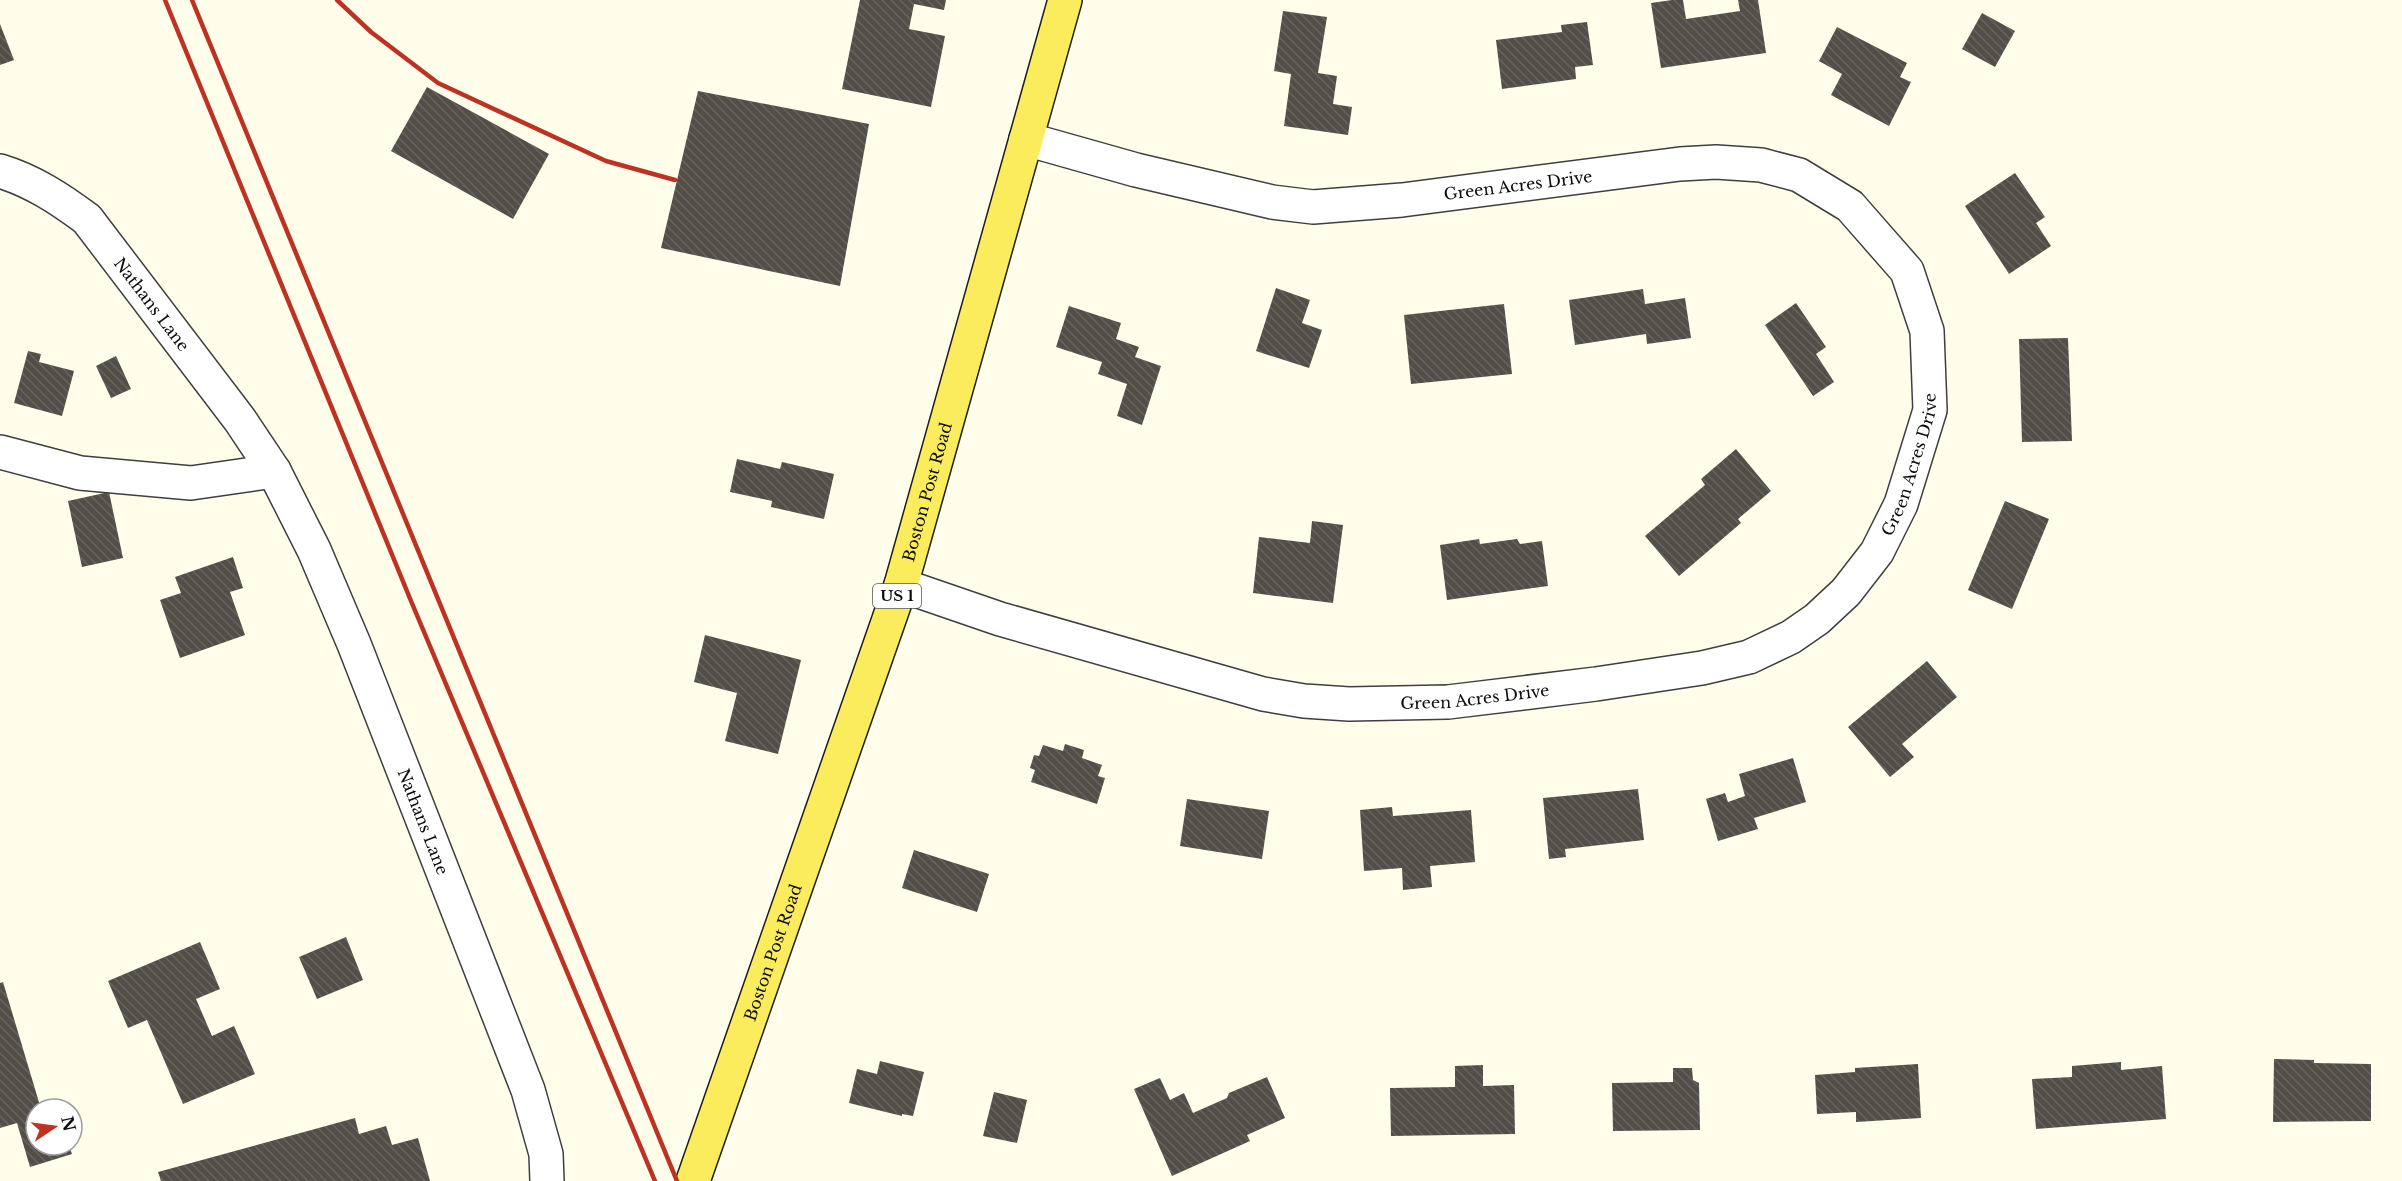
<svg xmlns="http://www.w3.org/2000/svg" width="2402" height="1181" font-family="'Libre Baskerville',serif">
	<defs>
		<pattern id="building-back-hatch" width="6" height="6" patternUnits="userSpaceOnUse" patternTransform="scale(1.5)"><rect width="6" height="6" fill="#544e48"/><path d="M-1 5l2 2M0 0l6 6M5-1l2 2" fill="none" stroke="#68635e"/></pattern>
	</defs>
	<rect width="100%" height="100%" fill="#fffeea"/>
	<g fill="url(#building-back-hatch)">
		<polygon points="860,0 946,0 944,10 914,4 909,29 945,36 931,107 842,89"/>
		<polygon points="1672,0 1683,0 1686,19 1740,11 1738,0 1758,0 1766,53 1661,68 1651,3"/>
		<polygon points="1283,11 1327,17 1318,73 1337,76 1333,104 1352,107 1348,135 1284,126 1291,74 1274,71"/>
		<polygon points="1982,13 2015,31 1995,67 1962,49"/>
		<polygon points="1587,22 1593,65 1575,67 1576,79 1502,89 1496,40 1562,32 1561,25"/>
		<polygon points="0,24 14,60 0,65"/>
		<polygon points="1837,27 1907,63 1900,77 1911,82 1889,126 1831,95 1842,74 1819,61"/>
		<polygon points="427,87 549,154 513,219 391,151"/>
		<polygon points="698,91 869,124 840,286 661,248"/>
		<polygon points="2015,173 2045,217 2036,223 2051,246 2009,274 1965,206"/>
		<polygon points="1276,288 1310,300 1302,323 1322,330 1309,368 1256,351"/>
		<polygon points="1643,289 1645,304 1685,298 1691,338 1647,344 1646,334 1575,345 1569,300"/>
		<polygon points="1796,303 1826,347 1816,354 1834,382 1813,396 1765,325"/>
		<polygon points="1504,304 1512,374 1411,384 1404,315"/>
		<polygon points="1069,306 1121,323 1116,339 1139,347 1135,357 1161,366 1142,425 1117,416 1127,384 1098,374 1102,362 1056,347"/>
		<polygon points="2068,338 2072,441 2022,442 2019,339"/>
		<polygon points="28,351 41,354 39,362 74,371 62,416 14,403"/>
		<polygon points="116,356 131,389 111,398 96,366"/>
		<polygon points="1736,449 1771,491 1738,519 1741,523 1679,576 1645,536 1705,485 1701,479"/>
		<polygon points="737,459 780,469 782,462 834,474 824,519 771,507 772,501 730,492"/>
		<polygon points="109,492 123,558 82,567 68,501"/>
		<polygon points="2005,501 2049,519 2012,609 1968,590"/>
		<polygon points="1312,521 1343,525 1333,603 1253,593 1259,537 1310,543"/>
		<polygon points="1479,539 1480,544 1517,539 1520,544 1542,541 1548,586 1447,600 1440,545"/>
		<polygon points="233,557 243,588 230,592 245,635 180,658 160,600 181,593 175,577"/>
		<polygon points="705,635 801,660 778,754 725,741 737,693 694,682"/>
		<polygon points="1927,661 1957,697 1902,744 1914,757 1890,777 1848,727"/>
		<polygon points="1065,744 1084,750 1082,758 1102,765 1098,776 1105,778 1097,804 1031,782 1035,770 1030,768 1034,755 1039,756 1043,745 1063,751"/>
		<polygon points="1793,758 1806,802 1754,818 1758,829 1718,841 1706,799 1725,793 1728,802 1745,796 1739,774"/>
		<polygon points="1638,789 1644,840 1565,849 1566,857 1549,859 1543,798"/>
		<polygon points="1187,799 1269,811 1262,859 1180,846"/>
		<polygon points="1392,807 1393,816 1471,810 1475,862 1430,866 1432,887 1403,890 1402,868 1364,871 1360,810"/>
		<polygon points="914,850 989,874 977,912 902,888"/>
		<polygon points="346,937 363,980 317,999 299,957"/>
		<polygon points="200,942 220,989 196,999 212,1036 234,1026 255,1074 183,1104 147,1020 128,1028 108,981"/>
		<polygon points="3,982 41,1109 36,1109 36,1145 69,1145 72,1154 30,1167 17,1123 0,1128 0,983"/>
		<polygon points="2274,1059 2314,1060 2314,1063 2371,1064 2371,1121 2273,1122"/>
		<polygon points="880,1061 924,1072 913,1116 902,1114 902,1116 849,1103 857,1069 877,1074"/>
		<polygon points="2121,1062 2121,1070 2162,1066 2166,1119 2036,1129 2032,1079 2072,1077 2072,1066"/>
		<polygon points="1918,1064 1921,1118 1856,1122 1856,1112 1817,1114 1815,1075 1855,1072 1855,1068"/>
		<polygon points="1483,1065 1483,1086 1514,1085 1515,1134 1391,1136 1390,1088 1455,1087 1455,1066"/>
		<polygon points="1673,1068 1692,1068 1693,1080 1699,1083 1700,1130 1613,1131 1612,1083 1673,1082"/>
		<polygon points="1267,1077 1285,1118 1247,1135 1250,1141 1172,1176 1134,1089 1160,1078 1170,1100 1184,1093 1193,1113 1227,1098 1229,1093"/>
		<polygon points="994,1092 1027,1100 1017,1143 983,1136"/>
		<polygon points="355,1118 359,1134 386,1126 392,1145 418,1138 430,1181 161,1181 158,1172"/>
	</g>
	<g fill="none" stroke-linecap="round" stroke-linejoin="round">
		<defs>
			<g id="minor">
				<path id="s1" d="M 0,171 C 33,181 60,199 87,219 L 240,420 L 274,471 L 314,550 L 354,644 L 528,1090 L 546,1154 L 547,1181"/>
				<polyline points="0,452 80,473 191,483 274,471"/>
				<path id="s2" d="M 901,585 L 1000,619 L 1263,694 L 1304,701 L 1349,704 L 1448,702 L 1596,684 L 1702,668 L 1749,657 L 1791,637 L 1817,619 L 1846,592 L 1877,552 L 1901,504 L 1930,410 L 1927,331 L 1907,271 L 1850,206 L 1799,175 L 1761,165 L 1716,162 L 1680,164 L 1402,200 L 1313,207 L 1272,202 L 1136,170 L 1026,139"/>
			</g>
			<g id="major">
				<path id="s3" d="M 693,1181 L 901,585 L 1065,0"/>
			</g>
		</defs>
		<use href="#minor" stroke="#3f3f3f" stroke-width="36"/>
		<use href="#major" stroke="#1d1d1d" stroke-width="36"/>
		<use href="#minor" stroke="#fff" stroke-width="33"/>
		<use href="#major" stroke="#fbec5e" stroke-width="33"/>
		<g stroke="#bd3222" stroke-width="4.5">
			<polyline points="165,0 411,601 655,1181"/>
			<polyline points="192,0 677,1181"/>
			<polyline points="337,0 371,32 438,83 606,161 675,180"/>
		</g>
	</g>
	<g text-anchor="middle" stroke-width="6" stroke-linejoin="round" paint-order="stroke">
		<rect fill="#fff" stroke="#555" stroke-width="1.5" x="873" y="584" width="48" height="24" rx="4.5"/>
		<g font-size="15" font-weight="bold" fill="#0c0c0c">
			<text x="897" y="601">US 1</text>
		</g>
		<g font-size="16" fill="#0c0c0c" stroke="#fff">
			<text transform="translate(1518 185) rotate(-7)" y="6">Green Acres Drive</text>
			<text dy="6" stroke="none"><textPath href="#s1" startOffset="207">Nathans Lane</textPath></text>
			<text dy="6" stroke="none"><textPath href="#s2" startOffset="1131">Green Acres Drive</textPath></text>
			<text dy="6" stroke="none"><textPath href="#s3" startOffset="728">Boston Post Road</textPath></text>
			<text dy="6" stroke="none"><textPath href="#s2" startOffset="591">Green Acres Drive</textPath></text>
			<text dy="6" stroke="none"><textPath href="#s1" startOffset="795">Nathans Lane</textPath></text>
			<text dy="6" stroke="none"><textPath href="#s3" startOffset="242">Boston Post Road</textPath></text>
		</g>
	</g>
	<g transform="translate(54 1127) rotate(77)"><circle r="28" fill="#ffffff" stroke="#9e9e9e" stroke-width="1.5"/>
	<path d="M0-4.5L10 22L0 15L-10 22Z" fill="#bd3222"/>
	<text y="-9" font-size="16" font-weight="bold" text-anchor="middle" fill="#0c0c0c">N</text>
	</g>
</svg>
